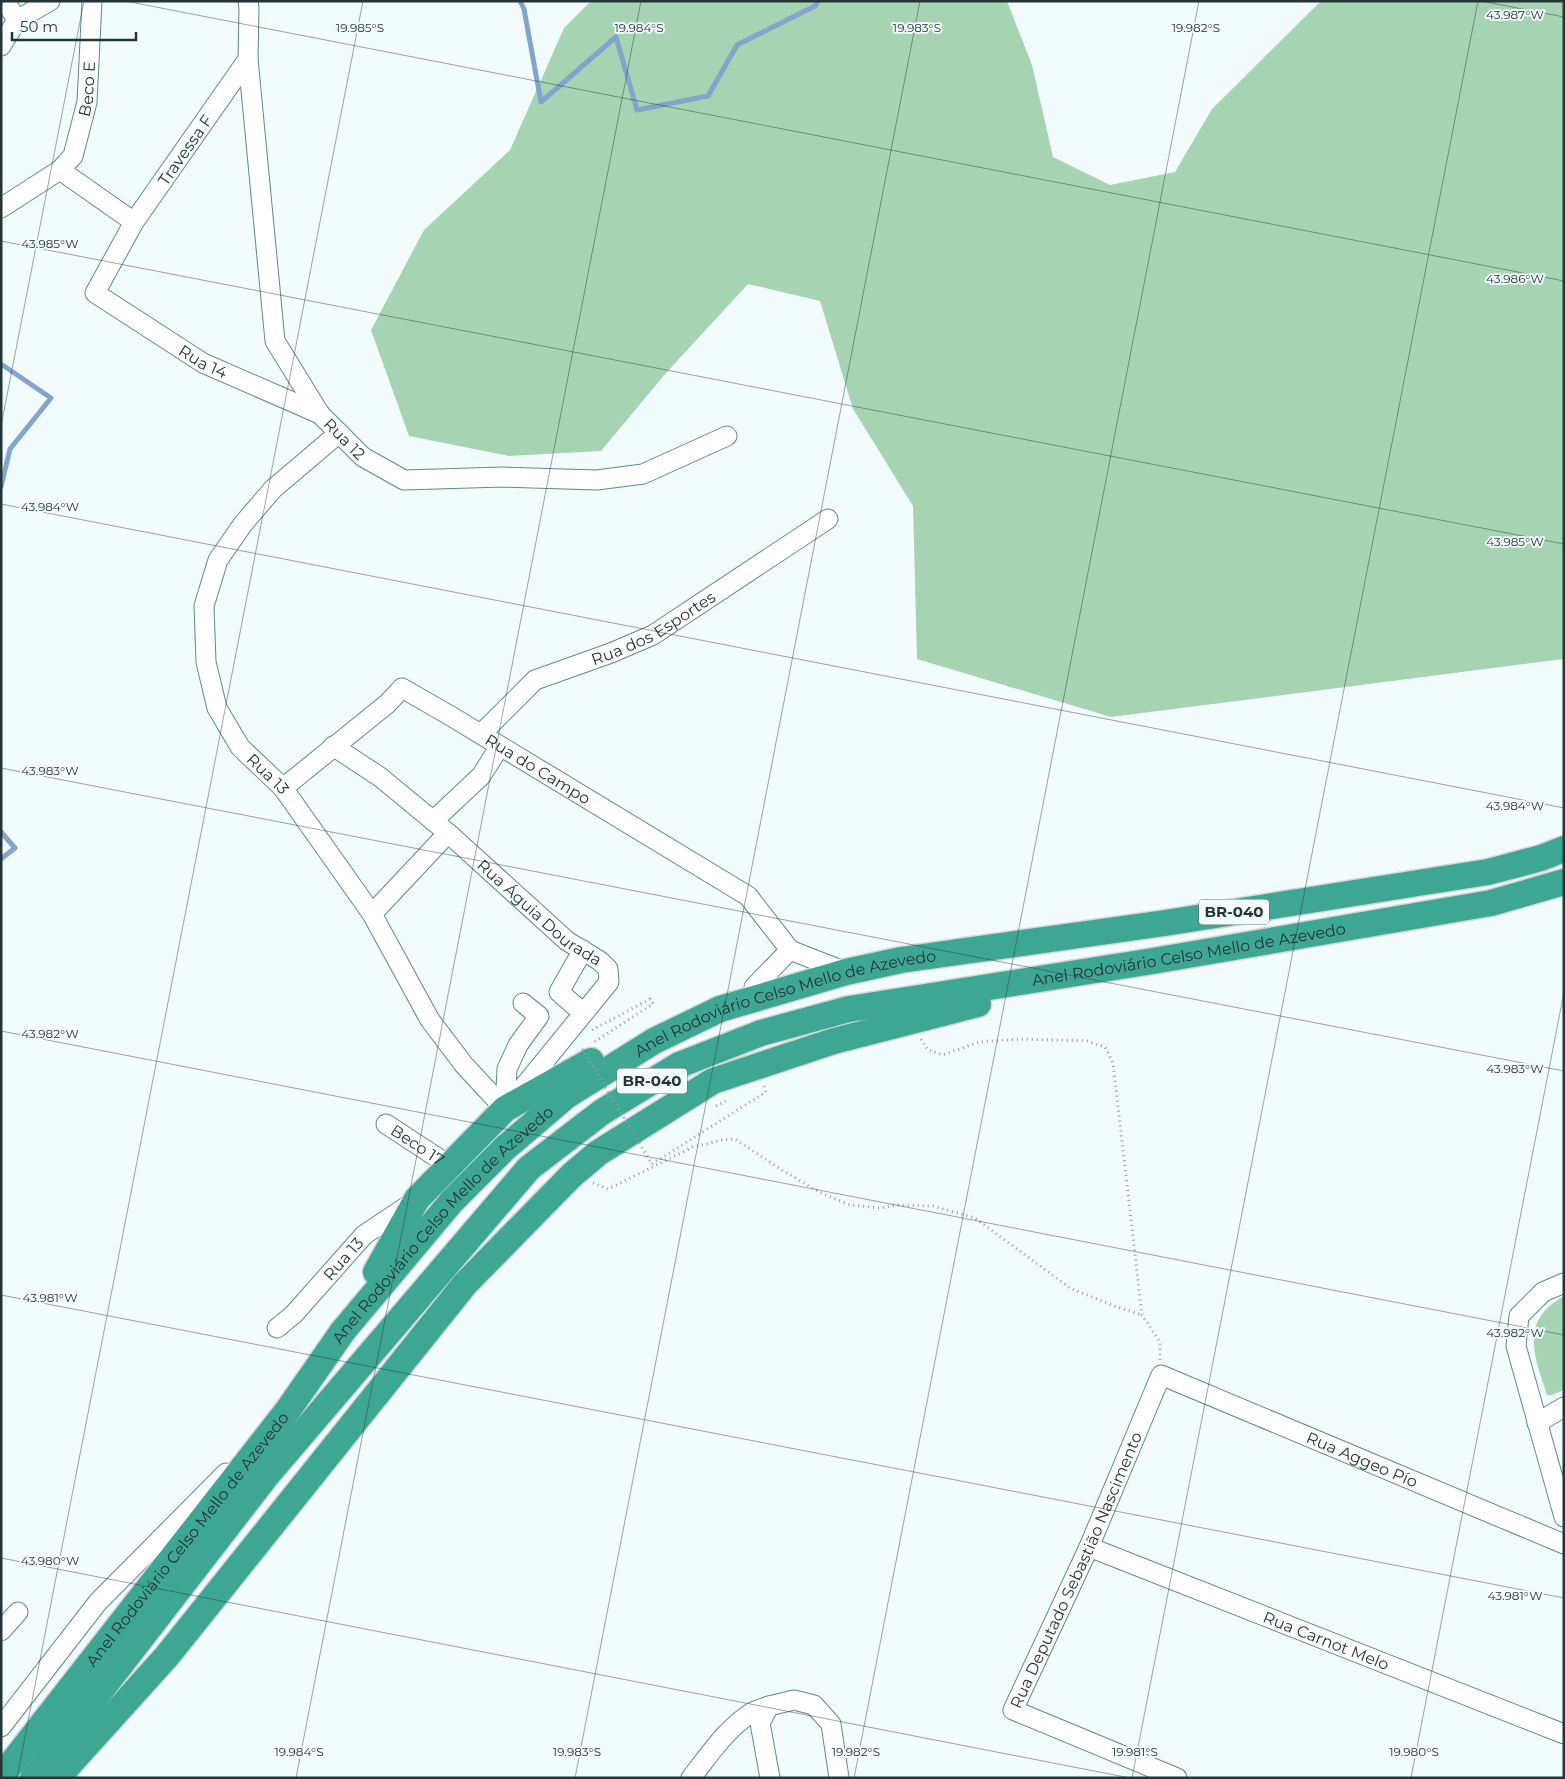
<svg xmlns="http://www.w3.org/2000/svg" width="1565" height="1779" font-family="Montserrat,sans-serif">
	<rect width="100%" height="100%" fill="#f3fcfd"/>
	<g fill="#a6d4b3">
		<polygon points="591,1 1007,1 1032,65 1053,157 1110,185 1175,172 1212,109 1321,1 1564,1 1564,659 1111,717 917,659 913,506 853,409 820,301 748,284 666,373 601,451 509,456 409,436 371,330 424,230 510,150 564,28"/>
		<path d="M 1564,1296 L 1564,1390 L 1552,1395 L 1547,1395 C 1534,1355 1519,1321 1564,1296 Z"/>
	</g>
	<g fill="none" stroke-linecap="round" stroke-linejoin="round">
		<g stroke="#85a4cd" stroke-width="5">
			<polyline points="520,1 524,9 541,102 616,37 637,110 708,96 737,45 815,6 818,1"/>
			<polyline points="1,364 51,398 10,449 1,487"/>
			<polyline points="1,832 15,848 1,859"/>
		</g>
		<defs>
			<g id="minor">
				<polyline points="5,1 17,20"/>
				<path id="s1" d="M 248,1 L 249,8 L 248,59 L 134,222 L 95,293 L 203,363 L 320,414"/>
				<polyline points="1,46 17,20 50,1"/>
				<path id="s2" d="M 248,59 L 275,341 L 320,414 L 363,457 L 404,480 L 503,477 L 597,480 L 643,474 L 727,436"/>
				<path id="s3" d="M 60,170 L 73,156 L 87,102 L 92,1"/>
				<polyline points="1,208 60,170 134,222"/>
				<path id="s4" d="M 339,433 L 273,489 L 243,524 L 218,560 L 204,606 L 206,662 L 217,708 L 240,747 L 283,788 L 372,914 L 430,1020 L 464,1065 L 505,1109"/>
				<path id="s5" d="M 481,734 L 535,680 L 611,653 L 653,635 L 828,519"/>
				<path id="s6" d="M 333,746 L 380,777 L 448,833 L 567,941 L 600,961 L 608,969 L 609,982 L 512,1101"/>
				<path id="s7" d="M 283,788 L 387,704 L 402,688 L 449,715 L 748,896 L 790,950 L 846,972"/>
				<polyline points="433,821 481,776 500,746"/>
				<polyline points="372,914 448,833"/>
				<polyline points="754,987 790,950"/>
				<polyline points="583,1013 559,992 583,950"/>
				<polyline points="505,1109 507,1069 518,1045 539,1016 523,1003"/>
				<path id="s8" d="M 386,1124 L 450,1166"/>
				<polyline points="1564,1283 1543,1292 1519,1316 1516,1346 1564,1517"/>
				<path id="s9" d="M 277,1328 L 294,1314 L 364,1235 L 412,1203"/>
				<polyline points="1537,1423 1564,1407"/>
				<path id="s10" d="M 1089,1547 L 1564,1734"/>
				<polyline points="1,1631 18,1612"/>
				<polyline points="1,1727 98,1602 226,1473"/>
				<path d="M 691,1778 C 709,1755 726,1729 751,1713 C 756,1710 763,1708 769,1706"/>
				<polyline points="770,1778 760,1723 769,1706 794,1700 814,1705 831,1724 839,1778"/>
				<path id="s11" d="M 1177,1778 L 1013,1710 L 1089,1547 L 1161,1375 L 1564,1544"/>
			</g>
			<g id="highway">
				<polyline points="376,1272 417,1199 505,1109 591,1061"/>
				<path id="s12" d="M 1,1777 L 288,1410 L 343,1331 L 452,1201 L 505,1148 L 566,1096 L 654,1041 L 720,1009 L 846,972 L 901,960 L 1165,923 L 1488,872 L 1541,858 L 1564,849"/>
				<path id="s13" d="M 33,1778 L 267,1475 L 529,1168 L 602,1112 L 679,1065 L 761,1033 L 849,1009 L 1153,961 L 1491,903 L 1564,882"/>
				<polyline points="57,1778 167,1656 465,1284 572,1175 598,1153 713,1081 834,1041 978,1004"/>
			</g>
		</defs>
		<use href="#minor" stroke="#5d898e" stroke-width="21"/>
		<use href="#highway" stroke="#d3d7d7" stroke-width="29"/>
		<g stroke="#929fa0" stroke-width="3" stroke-dasharray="1 4" stroke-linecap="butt">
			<polyline points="592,1030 650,999 653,1004 594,1042"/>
			<polyline points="921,1039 928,1050 943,1055 979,1042 1020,1039 1087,1041 1105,1047 1113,1063 1142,1315 1160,1342 1160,1360"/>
			<polyline points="716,1106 728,1100"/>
			<polyline points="652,1164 766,1092 764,1086"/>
			<polyline points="593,1183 608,1189 693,1147 722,1140 735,1139 782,1170 821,1193 850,1205 881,1208 895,1205 933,1206 975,1218 1070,1288 1114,1306 1142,1315"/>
		</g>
		<use href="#minor" stroke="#fff" stroke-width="19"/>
		<use href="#highway" stroke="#3ea794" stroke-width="26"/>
		<polyline stroke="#929fa0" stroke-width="3" stroke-dasharray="1 4" stroke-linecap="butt" points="582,1049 652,1164"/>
	</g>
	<path fill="none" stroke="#233537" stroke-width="1" stroke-opacity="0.45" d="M 125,1 L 1564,281M 1481,1 L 1564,17M 1,241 L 1564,544M 1,426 L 84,1M 1,504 L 1564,808M 1,768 L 1564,1071M 1,1031 L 1564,1335M 1,1295 L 1564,1598M 1,1558 L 1130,1778M 17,1778 L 363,1M 296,1778 L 641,1M 575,1778 L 920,1M 854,1778 L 1199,1M 1132,1778 L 1478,1M 1411,1778 L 1564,992"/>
	<g text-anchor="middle" stroke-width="4" stroke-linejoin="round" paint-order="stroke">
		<g fill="#f3fcfd" stroke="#617172" stroke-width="1">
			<rect x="1199" y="899.5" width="70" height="25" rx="4"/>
			<rect x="617" y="1068.5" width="70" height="25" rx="4"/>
		</g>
		<g font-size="15" font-weight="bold" fill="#233537">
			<text x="1234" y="917">BR-040</text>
			<text x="652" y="1086">BR-040</text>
		</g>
		<g font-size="16" fill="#233537" stroke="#f3fcfd">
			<text dy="6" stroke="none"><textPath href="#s3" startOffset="88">Beco E</textPath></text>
			<text transform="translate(185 150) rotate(-55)" y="6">Travessa F</text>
			<text dy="6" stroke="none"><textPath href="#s1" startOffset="466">Rua 14</textPath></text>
			<text dy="6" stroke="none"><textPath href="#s2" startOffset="404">Rua 12</textPath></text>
			<text dy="6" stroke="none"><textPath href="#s5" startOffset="206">Rua dos Esportes</textPath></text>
			<text dy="6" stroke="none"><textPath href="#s7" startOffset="314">Rua do Campo</textPath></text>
			<text dy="6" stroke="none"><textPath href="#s4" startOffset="412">Rua 13</textPath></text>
			<text dy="6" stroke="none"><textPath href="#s6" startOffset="266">Rua Águia Dourada</textPath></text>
			<text dy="6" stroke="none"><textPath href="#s13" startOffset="1492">Anel Rodoviário Celso Mello de Azevedo</textPath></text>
			<text dy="6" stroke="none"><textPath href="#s12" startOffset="1128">Anel Rodoviário Celso Mello de Azevedo</textPath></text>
			<text dy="6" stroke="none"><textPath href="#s8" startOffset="38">Beco 17</textPath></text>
			<text dy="6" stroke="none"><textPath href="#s12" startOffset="708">Anel Rodoviário Celso Mello de Azevedo</textPath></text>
			<text dy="6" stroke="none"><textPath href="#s9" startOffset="96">Rua 13</textPath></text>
			<text dy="6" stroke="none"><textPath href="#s11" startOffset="762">Rua Aggeo Pío</textPath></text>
			<text dy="6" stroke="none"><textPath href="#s12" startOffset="302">Anel Rodoviário Celso Mello de Azevedo</textPath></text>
			<text dy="6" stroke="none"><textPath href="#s11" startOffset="331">Rua Deputado Sebastião Nascimento</textPath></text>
			<text dy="6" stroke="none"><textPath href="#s10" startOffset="255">Rua Carnot Melo</textPath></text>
		</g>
	</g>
	<g font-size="12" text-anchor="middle" fill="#233537" stroke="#f3fcfd" stroke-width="4" stroke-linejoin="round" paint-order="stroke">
		<text x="1515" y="19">43.987°W</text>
		<text x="360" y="32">19.985°S</text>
		<text x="639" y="32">19.984°S</text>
		<text x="917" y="32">19.983°S</text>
		<text x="1196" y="32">19.982°S</text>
		<text x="50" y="248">43.985°W</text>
		<text x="1515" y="283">43.986°W</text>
		<text x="50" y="511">43.984°W</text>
		<text x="1515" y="546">43.985°W</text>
		<text x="50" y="775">43.983°W</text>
		<text x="1515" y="810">43.984°W</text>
		<text x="50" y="1038">43.982°W</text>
		<text x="1515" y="1073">43.983°W</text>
		<text x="50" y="1302">43.981°W</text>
		<text x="1515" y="1337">43.982°W</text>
		<text x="50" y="1565">43.980°W</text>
		<text x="1515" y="1600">43.981°W</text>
		<text x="299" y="1756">19.984°S</text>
		<text x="577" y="1756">19.983°S</text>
		<text x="856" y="1756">19.982°S</text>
		<text x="1135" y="1756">19.981°S</text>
		<text x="1414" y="1756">19.980°S</text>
	</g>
	<rect width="1565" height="1779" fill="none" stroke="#233537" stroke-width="5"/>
	<path d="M12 32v8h124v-8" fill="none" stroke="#233537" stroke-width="2.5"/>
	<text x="20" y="32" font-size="15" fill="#233537" stroke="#f3fcfd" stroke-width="4" paint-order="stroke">50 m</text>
</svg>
